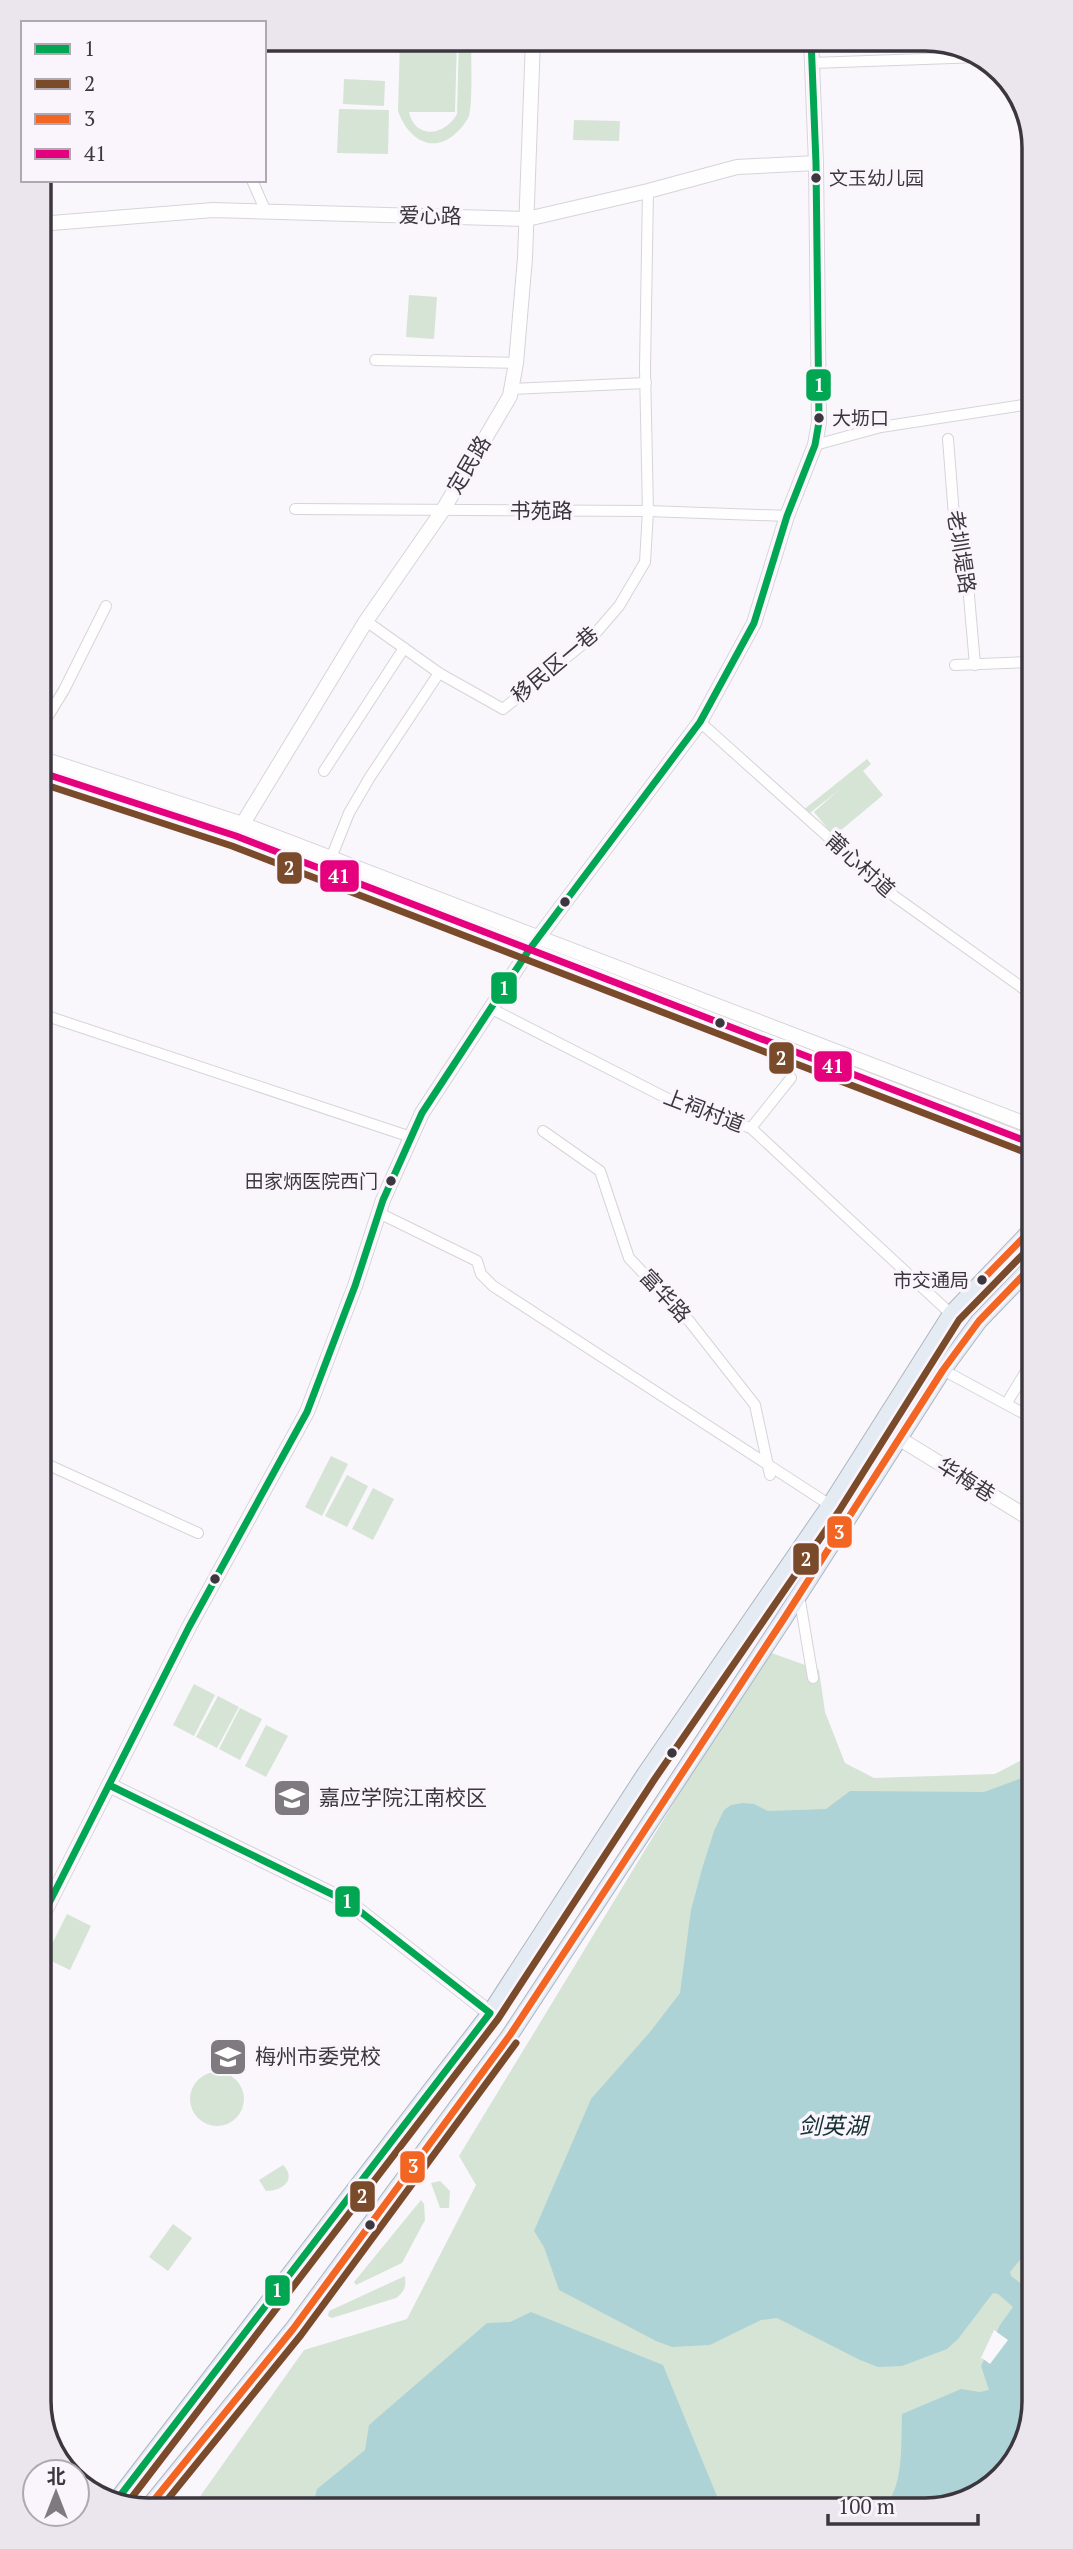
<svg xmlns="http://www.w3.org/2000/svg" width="1073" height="2549" font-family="'PT Serif','Noto Sans SC',serif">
	<rect width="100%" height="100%" fill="#f9f7fb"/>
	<g fill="#d6e4d6">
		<path d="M 400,39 L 457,39 L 455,112 L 409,112 C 415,140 445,136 457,114 L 459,39 L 471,39 C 471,56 473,101 469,116 C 466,122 461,129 456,133 C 431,156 407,137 398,111 Z"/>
		<polygon points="344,79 385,81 384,106 343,104"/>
		<polygon points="339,109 389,110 388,154 337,153"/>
		<polygon points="574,120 620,121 619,141 573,140"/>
		<polygon points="409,295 437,297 434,339 406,337"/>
		<polygon points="867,759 871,764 863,771 883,795 834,836 814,812 839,790 806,816 802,811"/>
		<polygon points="331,1456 348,1464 322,1516 305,1507"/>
		<polygon points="347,1475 368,1486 347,1527 325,1516"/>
		<polygon points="373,1488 394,1499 373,1540 352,1529"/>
		<polygon points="766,1651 819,1670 825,1712 845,1763 874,1778 995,1774 1033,1754 1034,2401 1012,2467 960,2505 199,2510 201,2495 304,2350 407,2319 476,2185 459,2156"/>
		<polygon points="194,1684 215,1695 194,1736 173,1725"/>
		<polygon points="218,1696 239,1707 217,1748 196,1737"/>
		<polygon points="240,1708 262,1719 240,1760 219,1749"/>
		<polygon points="266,1725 288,1736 266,1777 245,1766"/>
		<polygon points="67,1914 91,1926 70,1970 45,1958"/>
		<circle cx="217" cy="2099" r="27"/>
		<path d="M 283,2165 C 297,2179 283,2191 266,2191 L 259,2180 Z"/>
		<polygon points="440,2181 450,2191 449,2208 440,2208 431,2183"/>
		<polygon points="421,2200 424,2204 425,2220 402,2263 356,2285 354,2282"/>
		<polygon points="173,2224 192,2238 168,2271 149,2257"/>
		<path d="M 405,2276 C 406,2287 405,2291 396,2298 L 332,2318 L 328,2316 L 329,2311 Z"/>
	</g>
	<g fill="#aed3d6">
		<path d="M 1033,1774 L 1034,2243 L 1010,2272 L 1011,2276 L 1026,2287 L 1034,2283 L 1034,2401 L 1012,2467 L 960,2505 L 886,2505 C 904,2484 901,2441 902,2414 L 961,2389 L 980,2392 L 989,2390 L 981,2366 L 1000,2325 L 1013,2307 L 998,2294 L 993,2293 L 958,2339 L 947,2349 L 902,2366 L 878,2367 L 860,2360 L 777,2318 L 761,2320 L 710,2345 L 672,2347 L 656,2341 L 559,2290 L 544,2247 L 534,2231 L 591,2099 L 650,2032 L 680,1993 L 691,1910 L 702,1869 L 714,1831 L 724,1810 L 731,1805 L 743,1803 L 754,1804 L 768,1811 L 826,1809 L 850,1791 L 984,1792 Z"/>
		<polygon points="531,2312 663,2365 719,2501 727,2506 312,2509 317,2489 365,2450 369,2425 487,2323 510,2322"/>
	</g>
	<polygon fill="#f9f7fb" points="994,2330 1008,2340 990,2364 982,2358 980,2360"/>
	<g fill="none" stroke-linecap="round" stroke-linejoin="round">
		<defs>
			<g id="street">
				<polyline points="812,63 980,57"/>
				<polyline points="1027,111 1029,137"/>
				<polyline points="252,180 266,212"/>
				<polyline points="375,360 516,363"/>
				<polyline points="511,389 646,383"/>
				<polyline points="948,439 954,516 965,550 975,665"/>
				<polyline points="815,445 881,427 1030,404"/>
				<polyline points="295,509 648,511 787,516"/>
				<polyline points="366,621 439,673 503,709 594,635 619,606 645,562 648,511 645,369 648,191"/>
				<polyline points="955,665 1030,662"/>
				<polyline points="700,722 894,896 1031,994"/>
				<polyline points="40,729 64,690 106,606"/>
				<polyline points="324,771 404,648"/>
				<polyline points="331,858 349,813 370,777 439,673"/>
				<polyline points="490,1008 680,1105 751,1128 951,1314"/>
				<polyline points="41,1014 411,1137"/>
				<polyline points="751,1128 791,1078"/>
				<polyline points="543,1131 600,1171 629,1258 690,1322 755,1405 770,1475"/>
				<polyline points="379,1213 477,1261 481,1274 493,1286 830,1505"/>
				<polyline points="943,1370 1032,1418"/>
				<polyline points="1008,1401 1032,1361"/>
				<polyline points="42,1462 198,1533"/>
				<polyline points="799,1595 813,1678"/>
			</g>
			<g id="secondary">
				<polyline points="39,224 213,210 527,219 648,191 737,167 816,163"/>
				<polyline points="40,758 242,824 1031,1126"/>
				<polyline points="40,772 236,836 1031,1143"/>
				<polyline points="239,830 366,621 443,510 510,396 516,363 525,258 533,39"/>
				<polyline points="900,1439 1032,1520"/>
				<polyline points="109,1785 348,1902 490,2013"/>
				<polyline points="43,1915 189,1627 307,1412 355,1286 383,1200 422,1113 529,950 700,722 754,623 787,516 815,445 819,422 816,163 811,39"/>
			</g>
			<g id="primary">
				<polyline points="116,2501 490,2013 645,1774 830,1505 951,1314 1032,1229"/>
				<polyline points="146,2510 293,2329 510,2035 783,1620 943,1370 979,1321 1032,1266"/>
			</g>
		</defs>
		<use href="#street" stroke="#d7d4d9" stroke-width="12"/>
		<use href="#secondary" stroke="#d7d4d9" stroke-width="16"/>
		<use href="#primary" stroke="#abb6c2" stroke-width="18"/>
		<use href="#street" stroke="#fefefe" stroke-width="10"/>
		<use href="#secondary" stroke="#fefefe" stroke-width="14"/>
		<use href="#primary" stroke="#e5ebf2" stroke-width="16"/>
		<defs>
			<g id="bus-1">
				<polyline points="109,1785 348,1902 490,2013 116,2501"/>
				<polyline points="43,1915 189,1627 307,1412 355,1286 383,1200 422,1113 529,950 700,722 754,623 787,516 815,445 819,422 816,163 811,39"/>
			</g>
			<g id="bus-2">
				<polyline points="40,783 232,846 1027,1153"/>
				<polyline points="126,2505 498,2019 654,1780 839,1511 959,1320 1032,1245"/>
				<polyline points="159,2510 301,2335 516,2043"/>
			</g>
			<g id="bus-3">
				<polyline points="982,1280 1032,1229"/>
				<polyline points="146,2510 293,2329 510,2035 783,1620 943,1370 979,1321 1032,1266"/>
			</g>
			<polyline id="bus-4" points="40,772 236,836 1031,1143"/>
		</defs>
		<use href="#bus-1" stroke="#faf5fd" stroke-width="12"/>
		<use href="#bus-2" stroke="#faf5fd" stroke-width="12"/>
		<use href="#bus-3" stroke="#faf5fd" stroke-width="12"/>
		<use href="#bus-4" stroke="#faf5fd" stroke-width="12"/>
		<use href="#bus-1" stroke="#00a651" stroke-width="7"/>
		<use href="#bus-2" stroke="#7a4b2a" stroke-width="7"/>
		<use href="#bus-3" stroke="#f26522" stroke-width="7"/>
		<use href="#bus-4" stroke="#e5007d" stroke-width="7"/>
	</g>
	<defs>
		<symbol id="university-square" viewBox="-11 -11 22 22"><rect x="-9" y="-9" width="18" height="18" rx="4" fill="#7e7a80" stroke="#faf5fd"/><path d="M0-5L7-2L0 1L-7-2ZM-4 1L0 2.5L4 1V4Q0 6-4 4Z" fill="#fff"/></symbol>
	</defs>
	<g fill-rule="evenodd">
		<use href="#university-square" x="270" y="1776" width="44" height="44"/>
		<use href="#university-square" x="206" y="2035" width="44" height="44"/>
	</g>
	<g fill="#3c373e" stroke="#faf5fd" stroke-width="2.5">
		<circle cx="816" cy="178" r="6"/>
		<circle cx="819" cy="418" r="6"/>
		<circle cx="565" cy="902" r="6"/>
		<circle cx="720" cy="1023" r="6"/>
		<circle cx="391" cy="1181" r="6"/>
		<circle cx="982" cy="1280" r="6"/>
		<circle cx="215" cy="1579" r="6"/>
		<circle cx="672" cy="1753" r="6"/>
		<circle cx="370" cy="2225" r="6"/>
	</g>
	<g text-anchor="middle" stroke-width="7" stroke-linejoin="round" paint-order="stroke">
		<g font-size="19" fill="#3c373e" stroke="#faf5fd" text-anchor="start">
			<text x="829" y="185">文玉幼儿园</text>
			<text x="832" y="425">大坜口</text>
			<text x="378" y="1188" text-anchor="end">田家炳医院西门</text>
			<text x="969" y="1287" text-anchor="end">市交通局</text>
		</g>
		<g font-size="21" fill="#3c373e" stroke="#faf5fd">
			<text transform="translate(430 216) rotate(1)" y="7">爱心路</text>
			<text transform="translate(469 465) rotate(-59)" y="7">定民路</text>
			<text x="541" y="518">书苑路</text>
			<text transform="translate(961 552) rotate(81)" y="7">老圳堤路</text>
			<text transform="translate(555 665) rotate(-40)" y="7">移民区一巷</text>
			<text transform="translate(860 865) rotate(42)" y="7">莆心村道</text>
			<text transform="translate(704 1111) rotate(21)" y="7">上祠村道</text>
			<text transform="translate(665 1296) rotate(47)" y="7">富华路</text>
			<text transform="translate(966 1480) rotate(32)" y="7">华梅巷</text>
		</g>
		<g font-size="21" fill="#3c373e" stroke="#faf5fd" text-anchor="start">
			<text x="319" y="1805">嘉应学院江南校区</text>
			<text x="255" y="2064">梅州市委党校</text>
		</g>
		<g font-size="23" font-style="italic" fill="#133031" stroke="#faf5fd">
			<text x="833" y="2134">剑英湖</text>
		</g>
	</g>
	<path d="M0 0H1073V2549H0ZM148 51H925A97 97 0 0 1 1022 148V2401A97 97 0 0 1 925 2498H148A97 97 0 0 1 51 2401V148A97 97 0 0 1 148 51Z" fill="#ebe6ee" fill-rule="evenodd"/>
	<path fill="none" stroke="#3c373e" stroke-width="3.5" d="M148 51H925A97 97 0 0 1 1022 148V2401A97 97 0 0 1 925 2498H148A97 97 0 0 1 51 2401V148A97 97 0 0 1 148 51Z"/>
	<g stroke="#faf5fd" stroke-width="2.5">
		<rect x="805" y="368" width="27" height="34" rx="7" fill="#00a651"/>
		<rect x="276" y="851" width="27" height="34" rx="7" fill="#7a4b2a"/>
		<rect x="319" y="859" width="41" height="34" rx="7" fill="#e5007d"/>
		<rect x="490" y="971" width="28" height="34" rx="7" fill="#00a651"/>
		<rect x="768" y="1041" width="27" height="34" rx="7" fill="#7a4b2a"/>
		<rect x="813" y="1050" width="40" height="33" rx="7" fill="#e5007d"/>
		<rect x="826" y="1515" width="27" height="34" rx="7" fill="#f26522"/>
		<rect x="792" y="1542" width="28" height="34" rx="7" fill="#7a4b2a"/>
		<rect x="334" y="1885" width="27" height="33" rx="7" fill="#00a651"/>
		<rect x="399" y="2150" width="27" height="34" rx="7" fill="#f26522"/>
		<rect x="349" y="2180" width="27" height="33" rx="7" fill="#7a4b2a"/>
		<rect x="264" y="2274" width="27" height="33" rx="7" fill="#00a651"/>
	</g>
	<g font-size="19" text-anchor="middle" font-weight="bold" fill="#fff">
		<text x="819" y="392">1</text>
		<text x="289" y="875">2</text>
		<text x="339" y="883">41</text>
		<text x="504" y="995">1</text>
		<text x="781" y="1065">2</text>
		<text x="833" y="1073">41</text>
		<text x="839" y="1539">3</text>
		<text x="806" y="1566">2</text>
		<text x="347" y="1908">1</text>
		<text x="413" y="2173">3</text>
		<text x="362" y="2203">2</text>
		<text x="277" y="2297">1</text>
	</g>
	<rect x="21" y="21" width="245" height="161" fill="#faf5fd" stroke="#aea9b1" stroke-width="2"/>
	<rect x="35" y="44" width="35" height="10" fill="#00a651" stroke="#aea9b1" stroke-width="2"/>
	<text x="84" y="56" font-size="21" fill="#3c373e">1</text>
	<rect x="35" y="79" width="35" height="10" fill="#7a4b2a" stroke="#aea9b1" stroke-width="2"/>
	<text x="84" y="91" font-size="21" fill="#3c373e">2</text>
	<rect x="35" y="114" width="35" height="10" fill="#f26522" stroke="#aea9b1" stroke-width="2"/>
	<text x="84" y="126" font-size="21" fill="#3c373e">3</text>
	<rect x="35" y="149" width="35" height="10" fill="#e5007d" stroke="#aea9b1" stroke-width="2"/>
	<text x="84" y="161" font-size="21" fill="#3c373e">41</text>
	<g transform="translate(56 2493)"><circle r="33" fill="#faf5fd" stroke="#aea9b1" stroke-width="2"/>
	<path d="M0-5L12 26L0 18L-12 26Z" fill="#7e7a80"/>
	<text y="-10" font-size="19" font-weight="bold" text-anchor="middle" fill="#3c373e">北</text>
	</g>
	<path d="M828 2514v10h150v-10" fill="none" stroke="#3c373e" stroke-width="3.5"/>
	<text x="838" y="2514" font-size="21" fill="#3c373e" stroke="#faf5fd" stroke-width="5" paint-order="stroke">100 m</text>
</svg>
